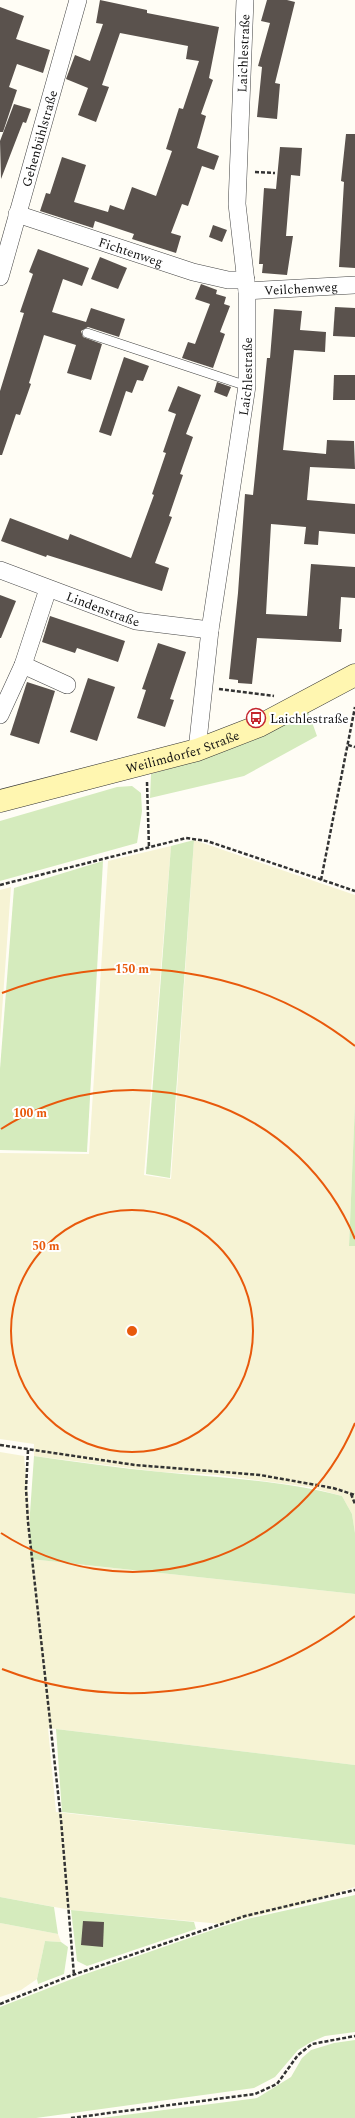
<svg xmlns="http://www.w3.org/2000/svg" width="355" height="2118" font-family="Spectral,serif">
	<rect width="100%" height="100%" fill="#fffdf5"/>
	<g fill="#f6f3d4">
		<polygon points="194,840 355,895 355,1104 349,1245 355,1246 355,1533 352,1514 342,1496 309,1487 217,1475 161,1472 34,1456 34,1444 0,1439 0,1153 89,1154 108,861 171,846 144,1175 171,1179"/>
		<polygon points="11,887 0,1039 0,890"/>
		<polygon points="0,1452 24,1456 30,1513 30,1559 355,1594 355,1765 48,1728 56,1812 355,1845 355,1887 301,1905 221,1924 71,1910 0,1897"/>
		<polygon points="0,1923 58,1934 61,1942 45,1941 37,1979 21,1990 0,1997"/>
	</g>
	<g fill="#d5ebbd">
		<polygon points="308,711 317,736 244,776 150,798 151,774 199,760"/>
		<polygon points="132,786 141,793 142,811 137,843 0,881 0,821 117,787"/>
		<polygon points="194,840 170,1178 146,1174 171,846"/>
		<polygon points="103,861 87,1152 0,1150 0,1069 14,888"/>
		<polygon points="355,1104 355,1246 349,1246"/>
		<path d="M 34,1456 C 76,1462 119,1468 161,1472 C 223,1478 282,1480 342,1496 L 352,1514 L 355,1533 L 355,1594 L 30,1559 L 30,1513 Z"/>
		<polygon points="56,1729 355,1765 355,1845 62,1812"/>
		<polygon points="355,1895 355,2032 325,2036 311,2042 298,2050 275,2077 254,2088 36,2118 0,2118 0,2007 77,1977 221,1927 247,1919"/>
		<polygon points="0,1897 54,1907 58,1934 0,1923"/>
		<polygon points="71,1910 194,1922 196,1929 87,1966 77,1961"/>
		<polygon points="45,1941 61,1942 68,1947 64,1974 38,1984 37,1979"/>
		<polygon points="355,2040 355,2118 101,2118 257,2098 291,2077 302,2058 311,2050 334,2043"/>
	</g>
	<g fill="#5a524d">
		<polygon points="100,0 147,10 147,13 219,27 209,78 213,80 201,114 206,116 197,148 219,156 214,170 202,166 188,206 182,204 171,233 181,236 176,253 132,239 134,234 95,221 93,228 40,211 46,193 50,194 62,157 86,165 74,202 108,212 110,205 124,210 132,187 156,196 172,151 166,149 179,108 183,109 199,61 186,59 188,46 120,33 102,85 109,87 96,122 78,115 88,88 66,79 75,55 90,61 103,24 96,23"/>
		<polygon points="267,0 287,0 295,2 275,83 280,84 277,119 257,117 262,67 258,66 270,23 261,21"/>
		<polygon points="0,7 24,16 16,39 50,50 43,73 17,64 9,87 17,90 3,132 0,132"/>
		<polygon points="14,104 31,109 26,123 23,122 1,179 0,141"/>
		<polygon points="346,134 355,134 355,268 339,267 344,182 341,181"/>
		<polygon points="280,147 302,148 300,176 291,175 286,236 293,236 287,275 262,273 263,264 259,264 264,188 276,189"/>
		<polygon points="213,225 227,230 222,242 209,237"/>
		<polygon points="38,249 89,268 82,286 63,279 52,312 86,322 91,308 125,319 119,337 88,327 81,331 83,337 102,344 91,380 67,373 76,345 44,335 29,383 31,384 20,415 16,414 2,455 0,455 0,391 24,313 20,312 33,274 29,272"/>
		<polygon points="100,257 127,268 118,289 91,279"/>
		<polygon points="201,284 217,290 216,294 226,297 224,304 230,306 220,332 225,334 213,368 182,358 188,342 195,344 210,304 195,299"/>
		<polygon points="335,307 355,308 355,337 333,336"/>
		<polygon points="274,309 302,311 300,330 326,332 325,352 294,350 283,450 326,454 327,440 354,441 355,469 310,467 307,500 355,504 355,534 319,531 318,545 304,544 306,527 271,524 266,614 307,616 311,564 355,567 355,598 341,597 339,629 342,629 341,642 257,638 252,684 238,683 238,680 229,679 238,593 245,494 253,495 267,358 270,358"/>
		<polygon points="124,357 149,366 143,381 137,380 132,393 126,391 111,436 99,432"/>
		<polygon points="334,375 355,375 355,400 333,400"/>
		<polygon points="217,382 231,387 227,397 214,392"/>
		<polygon points="178,386 201,395 186,434 193,437 180,474 183,475 169,516 172,517 155,563 169,568 162,591 47,555 46,557 1,541 10,518 68,540 70,534 131,558 154,495 152,494 166,453 163,452 176,414 168,411"/>
		<polygon points="0,595 16,601 1,638 0,638"/>
		<polygon points="50,616 125,641 118,662 77,648 75,653 42,642"/>
		<polygon points="158,643 186,652 170,699 174,700 165,727 137,718 146,690 142,689"/>
		<polygon points="88,678 115,687 97,741 70,732"/>
		<polygon points="27,682 55,691 39,744 10,735"/>
		<polygon points="83,1921 104,1922 103,1947 81,1945"/>
	</g>
	<g fill="none" stroke-linecap="round" stroke-linejoin="round">
		<defs>
			<polyline id="lane" points="87,333 247,386"/>
			<g id="street">
				<path id="s1" d="M 17,214 L 193,272 L 228,280 L 246,280"/>
				<path id="s2" d="M 0,277 L 78,0"/>
				<path id="s3" d="M 247,291 L 355,285"/>
				<path id="s4" d="M 0,570 L 136,621 L 210,630"/>
				<polyline points="23,665 67,685"/>
				<polyline points="0,715 23,665 48,589"/>
				<path id="s5" d="M 197,750 L 210,630 L 247,386 L 247,291 L 237,204 L 245,0"/>
			</g>
			<g id="secondary">
				<path id="s6" d="M 0,801 L 197,750 L 259,726 L 355,675"/>
			</g>
		</defs>
		<use href="#lane" stroke="#444" stroke-width="10"/>
		<use href="#street" stroke="#444" stroke-width="18"/>
		<use href="#secondary" stroke="#333" stroke-width="23"/>
		<g stroke="#333" stroke-width="2.5" stroke-dasharray="4 2" stroke-linecap="butt">
			<polyline points="255,172 275,173"/>
			<polyline points="219,689 274,696"/>
			<polyline points="348,745 355,747"/>
			<polyline points="147,782 149,848"/>
			<polyline points="321,880 355,707"/>
			<polyline points="0,885 186,838 207,841 355,891"/>
			<polyline points="0,1445 135,1465 260,1475 333,1488 355,1495"/>
			<polyline points="28,1450 26,1489 28,1522 61,1820 74,1975"/>
			<polyline points="351,1494 355,1504"/>
			<polyline points="0,2004 67,1977 245,1916 355,1890"/>
			<polyline points="71,2118 255,2094 277,2084 298,2055 312,2044 355,2036"/>
		</g>
		<use href="#lane" stroke="#fff" stroke-width="9"/>
		<use href="#street" stroke="#fff" stroke-width="17"/>
		<use href="#secondary" stroke="#fff6b0" stroke-width="22"/>
	</g>
	<g fill="none" stroke="#e8590c" stroke-width="2">
		<circle cx="132" cy="1331" r="121"/>
		<path d="M355 1423A241 241 0 0 1 1 1533M1 1129A241 241 0 0 1 355 1239"/>
		<path d="M355 1616A362 362 0 0 1 2 1669M2 993A362 362 0 0 1 355 1046"/>
	</g>
	<defs>
		<symbol id="bus-ring" viewBox="-11 -11 22 22"><circle r="9.5" fill="#fff" stroke="#c4262e" stroke-width="1.5"/><path d="M-5-6H5V4H4V6H2V4H-2V6H-4V4H-5ZM-3.5-4V0h7V-4ZM-3.5 1.2v1.5H-2V1.2ZM2 1.2v1.5H3.5V1.2Z" fill="#c4262e"/></symbol>
	</defs>
	<g fill-rule="evenodd">
		<use href="#bus-ring" x="245" y="707" width="22" height="22"/>
	</g>
	<g text-anchor="middle" stroke-width="4" stroke-linejoin="round" paint-order="stroke">
		<g font-size="13" fill="#111" stroke="#fff">
			<text dy="5" stroke="none"><textPath href="#s5" startOffset="701">Laichlestraße</textPath></text>
			<text dy="5" stroke="none"><textPath href="#s2" startOffset="144">Gehenbühlstraße</textPath></text>
			<text dy="5" stroke="none"><textPath href="#s1" startOffset="120">Fichtenweg</textPath></text>
			<text dy="5" stroke="none"><textPath href="#s3" startOffset="54">Veilchenweg</textPath></text>
			<text dy="5" stroke="none"><textPath href="#s5" startOffset="377">Laichlestraße</textPath></text>
			<text dy="5" stroke="none"><textPath href="#s4" startOffset="110">Lindenstraße</textPath></text>
			<text dy="5" stroke="none"><textPath href="#s6" startOffset="189">Weilimdorfer Straße</textPath></text>
		</g>
		<g font-size="13" fill="#111" stroke="#fff" text-anchor="start">
			<text x="270" y="723">Laichlestraße</text>
		</g>
	</g>
	<circle cx="132" cy="1331" r="6" fill="#e8590c" stroke="#fff" stroke-width="2"/>
	<g font-size="12" text-anchor="middle" font-weight="bold" fill="#e8590c" stroke="#fff" stroke-width="4" stroke-linejoin="round" paint-order="stroke">
		<text x="132" y="973">150 m</text>
		<text x="30" y="1117">100 m</text>
		<text x="46" y="1250">50 m</text>
	</g>
</svg>
